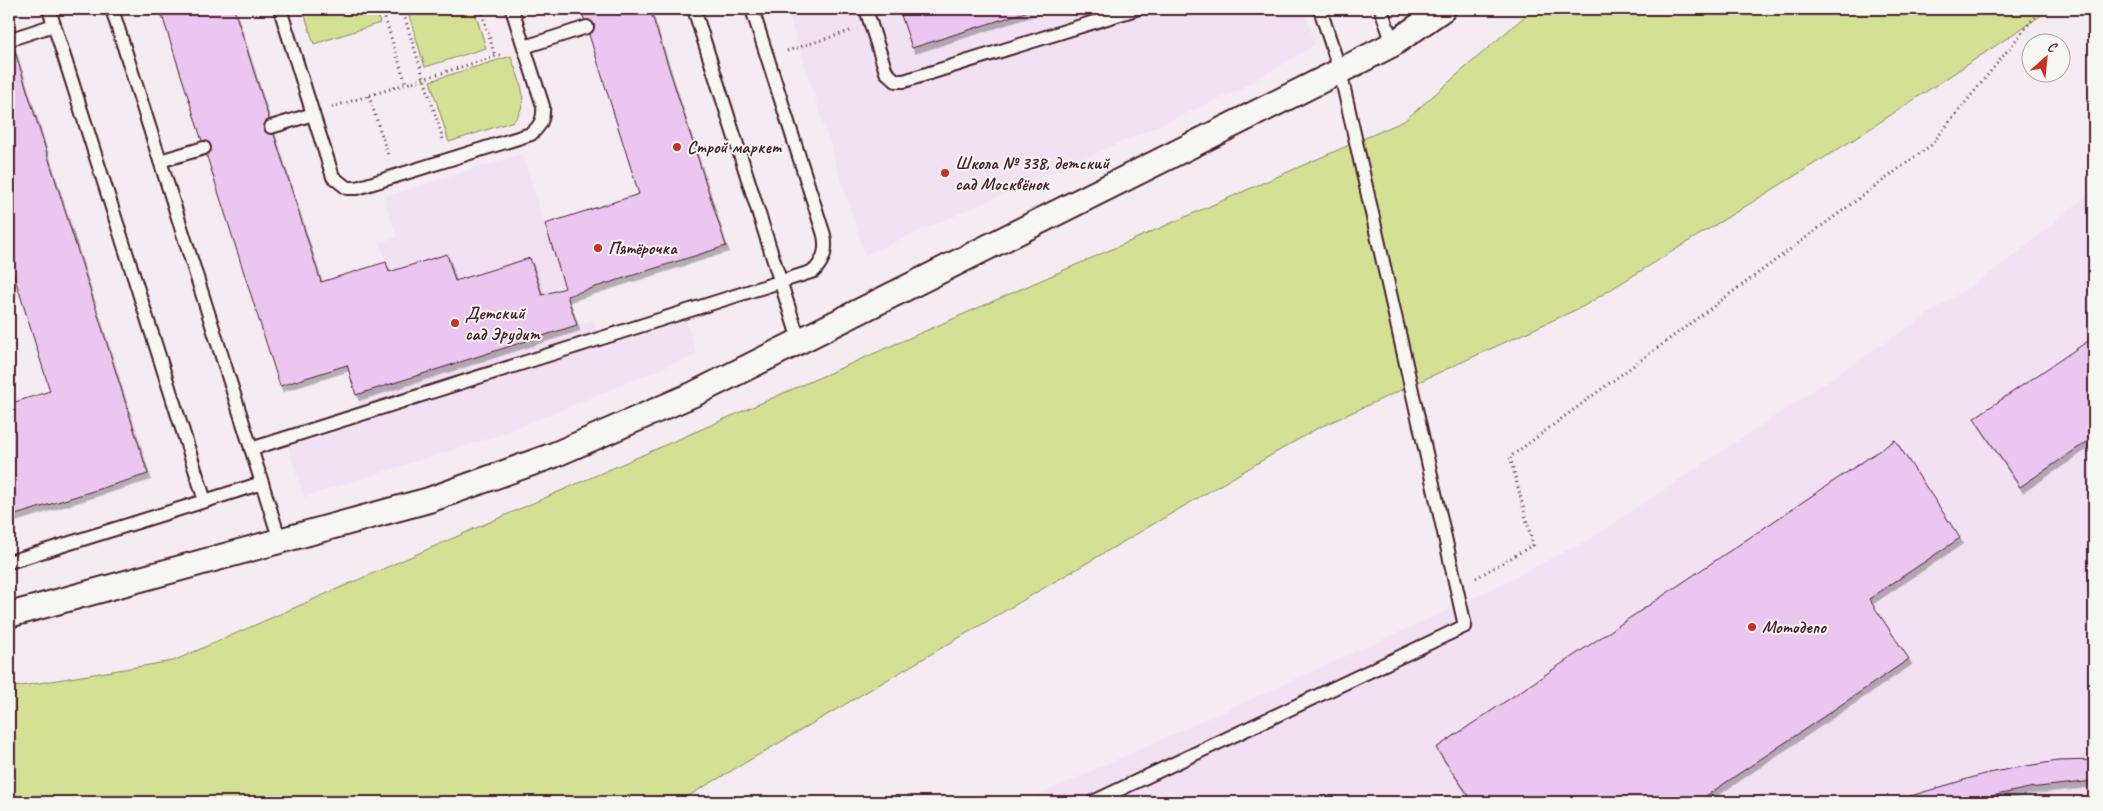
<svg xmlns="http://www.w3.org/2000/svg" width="2103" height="811" font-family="Caveat,sans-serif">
	<defs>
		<filter id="shadow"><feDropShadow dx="3" dy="5.5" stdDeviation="0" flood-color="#0004"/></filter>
	</defs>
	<rect width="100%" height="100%" fill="#f4ecf2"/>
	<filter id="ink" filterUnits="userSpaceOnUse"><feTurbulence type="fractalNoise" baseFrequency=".02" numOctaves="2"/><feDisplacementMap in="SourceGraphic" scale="10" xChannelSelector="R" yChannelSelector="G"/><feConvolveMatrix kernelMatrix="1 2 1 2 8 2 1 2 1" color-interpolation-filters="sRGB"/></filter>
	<g filter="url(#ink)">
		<g fill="#f1e1f2">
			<polygon points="787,9 1304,9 1315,45 1237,91 865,255"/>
			<polygon points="522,154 577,325 593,320 602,348 686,321 697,354 499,435 304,497 288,447 365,422 321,282 386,262 380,242 397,237 384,197"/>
			<polygon points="2094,190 2094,802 1023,802 1460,605 1590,539 2005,263"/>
		</g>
		<g fill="#d4e194" stroke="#8f8060">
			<polygon points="303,9 375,9 380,23 314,44"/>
			<polygon points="407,9 474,9 486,48 425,67"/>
			<polygon points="1533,9 2051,9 1856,138 1584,306 1316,429 678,802 9,802 9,688 173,661 1404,121"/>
			<path d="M 511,56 C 518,80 532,99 514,121 L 449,142 L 430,81 Z"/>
		</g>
		<g fill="#eac6f1" stroke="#4a1f2b" filter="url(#shadow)">
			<polygon points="160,9 234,9 321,282 386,262 389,272 447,254 455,281 530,258 542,295 565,288 545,224 639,194 581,9 650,9 726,246 567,296 577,325 356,395 347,365 280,386"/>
			<polygon points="899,9 1035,9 912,48"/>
			<polygon points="9,33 148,474 9,517 9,404 50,391 9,259"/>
			<polygon points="2094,337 2094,437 2020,487 1974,418"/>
			<polygon points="1895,440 1960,538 1869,599 1909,659 1697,802 1473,802 1436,748"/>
			<polygon points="2094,760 2094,781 2029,788 1964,802 1905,802 1904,798 1984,774 2020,767 2058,761"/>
		</g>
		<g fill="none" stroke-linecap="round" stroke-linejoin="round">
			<defs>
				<g id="service">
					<polyline points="49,9 205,501 262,483 280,541"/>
					<polyline points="112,9 262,483"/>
					<polyline points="512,9 524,47 587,27"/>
					<polyline points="694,9 799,340"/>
					<polyline points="866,9 886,72 896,81 904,81 1136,9"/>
					<polyline points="1381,9 1393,44"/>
					<polyline points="11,39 54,25"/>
					<path d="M 313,114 L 333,177 L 347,188 L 357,188 L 531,134 C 541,125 544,119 543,106 L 524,47"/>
					<polyline points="271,127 313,114 280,9"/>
					<polyline points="160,161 204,148"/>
					<path d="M 251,449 L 814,271 C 824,260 827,250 824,235 L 752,9"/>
					<polyline points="9,562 205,501"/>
					<polyline points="1093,802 1465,626 1340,71 1320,9"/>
				</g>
				<polyline id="minor" points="9,615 429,500 554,455 694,394 1340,71 1393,44 1443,9"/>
			</defs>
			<use href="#service" stroke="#4a1f2b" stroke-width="16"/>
			<use href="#minor" stroke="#4a1f2b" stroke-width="28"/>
			<g stroke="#4a1f2b" stroke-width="3" stroke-dasharray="1 4" stroke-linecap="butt">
				<polyline points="382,9 406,84"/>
				<polyline points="402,9 443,139"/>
				<polyline points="481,9 495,56"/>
				<polyline points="787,51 850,31"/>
				<polyline points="369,96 388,155"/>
				<polyline points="332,107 503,54"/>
				<polyline points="1476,578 1533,545 1510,457 1931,145 2041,9"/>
			</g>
			<use href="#service" stroke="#f6f6f2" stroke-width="12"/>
			<use href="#minor" stroke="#f6f6f2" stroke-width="24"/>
		</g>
	</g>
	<g fill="#c8321e" stroke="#f6f6f2" stroke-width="2">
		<circle cx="677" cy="147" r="5"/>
		<circle cx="945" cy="173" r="5"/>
		<circle cx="598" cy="248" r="5"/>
		<circle cx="455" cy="323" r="5"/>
		<circle cx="1752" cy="627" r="5"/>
	</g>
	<g text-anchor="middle" stroke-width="4" stroke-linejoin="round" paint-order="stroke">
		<g font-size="18" font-weight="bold" fill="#4a1f2b" stroke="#f6f6f2" text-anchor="start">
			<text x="687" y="153">Строй маркет</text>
			<text x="955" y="169">Школа № 338, детский<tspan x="955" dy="21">сад Москвёнок</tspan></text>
			<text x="608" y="254">Пятёрочка</text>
			<text x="465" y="319">Детский<tspan x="465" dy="21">сад Эрудит</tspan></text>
			<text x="1762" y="633">Мотодепо</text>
		</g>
	</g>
	<rect width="2103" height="811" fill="none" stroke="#f6f6f2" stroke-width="30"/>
	<rect x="15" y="15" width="2073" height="781" fill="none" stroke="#4a1f2b" stroke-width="2" filter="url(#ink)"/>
	<g transform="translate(2046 58) rotate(27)"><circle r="24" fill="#f6f6f2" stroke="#b1a0a2"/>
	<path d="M0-4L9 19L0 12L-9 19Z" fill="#c8321e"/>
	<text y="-8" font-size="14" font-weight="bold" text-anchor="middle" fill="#4a1f2b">С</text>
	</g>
</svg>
